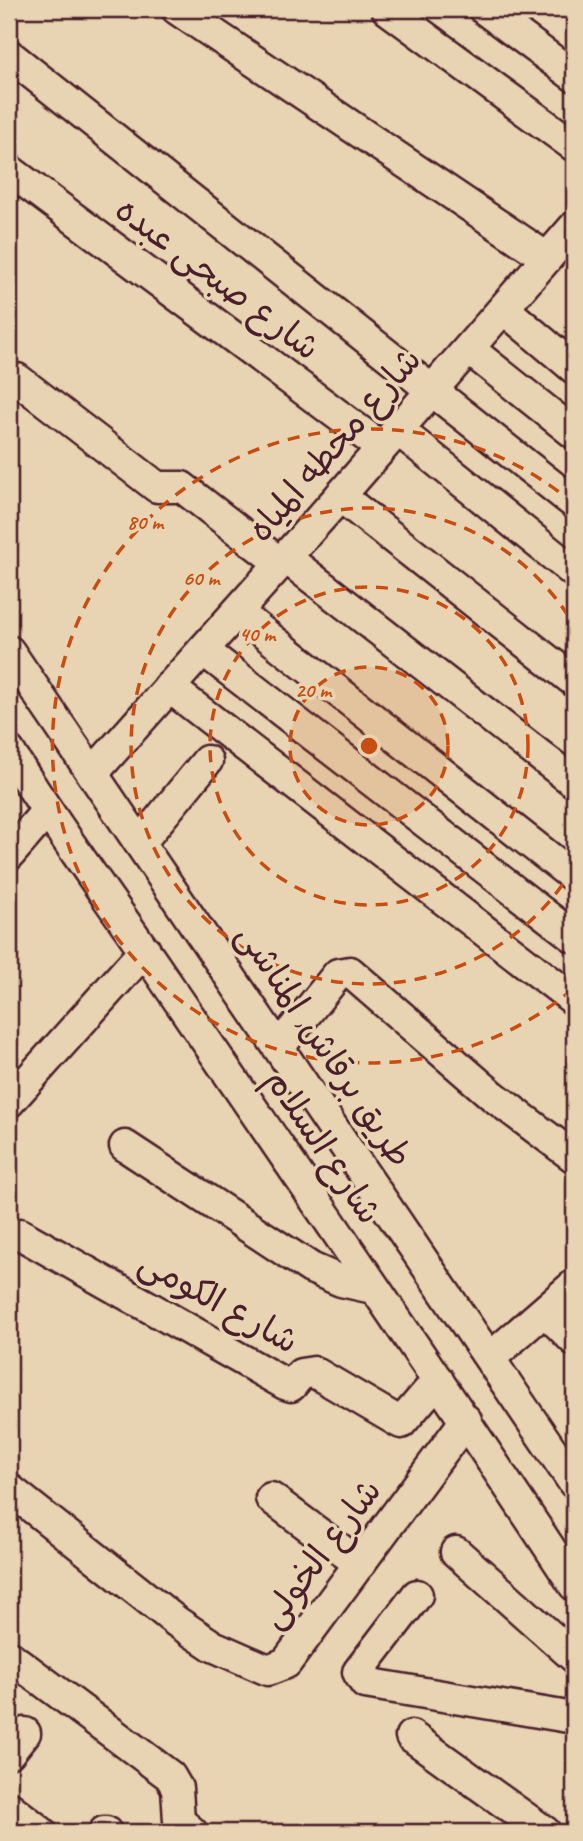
<svg xmlns="http://www.w3.org/2000/svg" width="583" height="1841" font-family="Caveat,'Playpen Sans Arabic',sans-serif">
	<rect width="100%" height="100%" fill="#e8d4b2"/>
	<filter id="ink" filterUnits="userSpaceOnUse"><feTurbulence type="fractalNoise" baseFrequency=".0143" numOctaves="2"/><feDisplacementMap in="SourceGraphic" scale="14" xChannelSelector="R" yChannelSelector="G"/><feConvolveMatrix kernelMatrix="1 2 1 2 8 2 1 2 1" color-interpolation-filters="sRGB"/></filter>
	<g filter="url(#ink)">
		<g fill="none" stroke-linecap="round" stroke-linejoin="round">
			<defs>
				<g id="minor">
					<polyline points="177,9 547,258"/>
					<polyline points="387,9 574,146"/>
					<polyline points="484,9 574,76"/>
					<polyline points="9,55 574,503"/>
					<polyline points="9,170 381,447"/>
					<polyline points="504,309 574,368"/>
					<polyline points="469,349 574,433"/>
					<polyline points="17,379 157,487 182,487 280,563"/>
					<polyline points="397,429 574,572"/>
					<polyline points="340,496 574,681"/>
					<polyline points="285,557 574,782"/>
					<polyline points="237,612 574,877"/>
					<polyline points="203,650 574,937"/>
					<polyline points="9,651 574,1483"/>
					<polyline points="169,687 574,1000"/>
					<path d="M 9,751 C 58,831 114,905 166,982 C 303,1183 441,1382 574,1585"/>
					<polyline points="93,773 340,496 574,227"/>
					<polyline points="140,843 207,761"/>
					<polyline points="9,855 46,812"/>
					<polyline points="279,1047 338,974 350,972 493,1096 574,1157"/>
					<polyline points="9,1102 145,950"/>
					<polyline points="125,1146 311,1268 341,1281 373,1288"/>
					<polyline points="20,1234 285,1384 291,1386 301,1374 314,1372 401,1423 438,1380"/>
					<polyline points="545,1311 574,1340"/>
					<polyline points="490,1358 574,1285"/>
					<polyline points="9,1489 177,1622 213,1646 268,1670 286,1663 466,1420"/>
					<polyline points="271,1498 360,1564"/>
					<polyline points="456,1552 574,1657"/>
					<polyline points="417,1595 358,1672 365,1683 574,1718"/>
					<polyline points="9,1656 170,1776 177,1788 179,1821 192,1832"/>
					<polyline points="411,1736 545,1832"/>
					<polyline points="9,1753 25,1733"/>
					<polyline points="9,1807 41,1832"/>
					<polyline points="104,1832 106,1832"/>
				</g>
			</defs>
			<use href="#minor" stroke="#4a1f2b" stroke-width="35"/>
			<use href="#minor" stroke="#e8d4b2" stroke-width="30"/>
		</g>
	</g>
	<circle cx="369" cy="746" r="79" fill="#c84d12" fill-opacity=".12"/>
	<g fill="none" stroke="#c84d12" stroke-width="3.5" stroke-dasharray="12 9">
		<circle cx="369" cy="746" r="79"/>
		<circle cx="369" cy="746" r="159"/>
		<path d="M574 867A238 238 0 1 1 574 625"/>
		<path d="M573 989A317 317 0 1 1 573 503"/>
	</g>
	<g text-anchor="middle" stroke-width="7" stroke-linejoin="round" paint-order="stroke">
		<g font-size="35" fill="#4a1f2b" stroke="#e8d4b2">
			<text transform="translate(218 278) rotate(37)" y="12">شارع صبحى عبده</text>
			<text transform="translate(334 444) rotate(-49)" y="12">شارع محطه المياه</text>
			<text transform="translate(325 1045) rotate(56)" y="12">طريق برقاش, المناشى</text>
			<text transform="translate(324 1146) rotate(56)" y="12">شارع السلام</text>
			<text transform="translate(219 1301) rotate(29)" y="12">شارع الكومى</text>
			<text transform="translate(320 1553) rotate(-53)" y="12">شارع الخولى</text>
		</g>
	</g>
	<circle cx="369" cy="746" r="10" fill="#c84d12" stroke="#e8d4b2" stroke-width="3.5"/>
	<g font-size="21" text-anchor="middle" font-weight="bold" fill="#c84d12" stroke="#e8d4b2" stroke-width="7" stroke-linejoin="round" paint-order="stroke">
		<text x="145" y="529">80 m</text>
		<text x="201" y="585">60 m</text>
		<text x="257" y="641">40 m</text>
		<text x="313" y="697">20 m</text>
	</g>
	<rect width="583" height="1841" fill="none" stroke="#e8d4b2" stroke-width="35"/>
	<rect x="18" y="18" width="548" height="1806" fill="none" stroke="#4a1f2b" stroke-width="2.5" filter="url(#ink)"/>
</svg>
